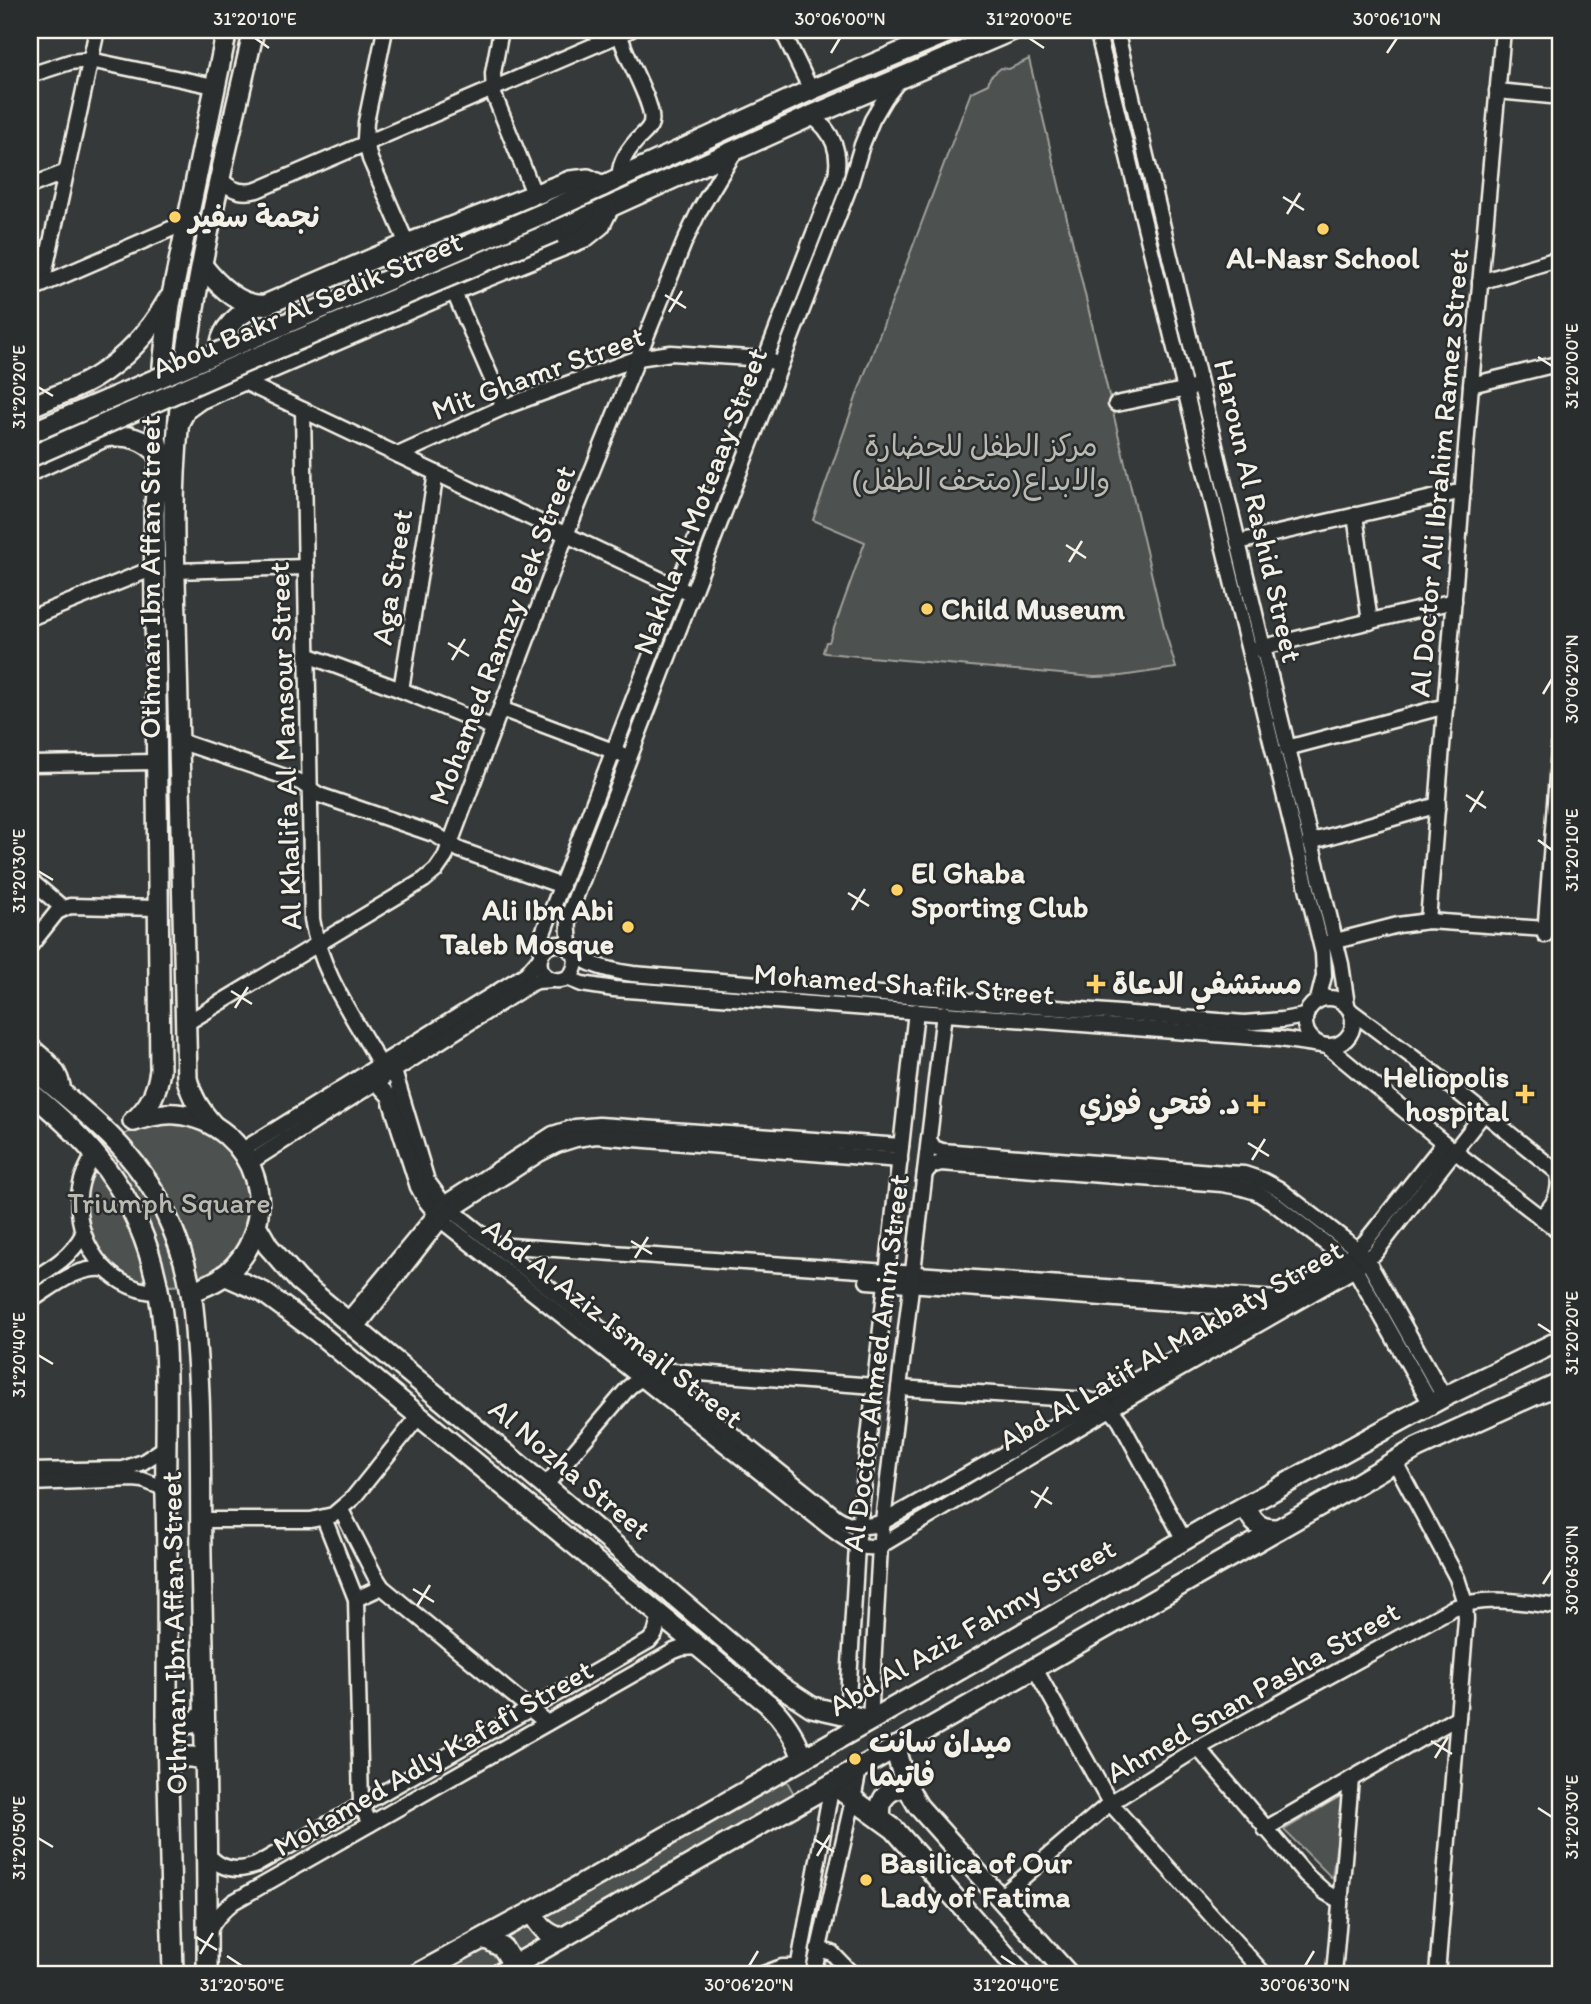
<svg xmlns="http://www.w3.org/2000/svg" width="1591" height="2004" font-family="Itim,'Playpen Sans Arabic',sans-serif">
	<rect width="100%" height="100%" fill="#363939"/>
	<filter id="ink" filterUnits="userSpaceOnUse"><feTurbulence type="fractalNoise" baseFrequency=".0143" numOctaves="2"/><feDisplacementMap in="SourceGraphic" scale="14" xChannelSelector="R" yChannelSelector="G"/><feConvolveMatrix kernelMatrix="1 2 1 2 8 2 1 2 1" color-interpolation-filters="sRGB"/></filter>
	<g filter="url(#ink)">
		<g fill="#4e514f" stroke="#a1a19c" stroke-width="2">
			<polygon points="1029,59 1165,631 1176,668 1121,676 1094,677 825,653 823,652 826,642 829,642 865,542 813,520 859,389 971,92 988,84 990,77 1001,68 1009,69"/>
			<circle cx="168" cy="1204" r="82"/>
			<polygon points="785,1778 797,1799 488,1974 438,1974"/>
			<polygon points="1344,1794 1332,1878 1284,1830"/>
		</g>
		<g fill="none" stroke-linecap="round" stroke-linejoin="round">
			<defs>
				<g id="minor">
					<polyline points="385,30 366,122 365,138 370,159 407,244"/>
					<polyline points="501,30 493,73 494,95 535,196"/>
					<path d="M 619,30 C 622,54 656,105 651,123 C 649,130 643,134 637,140 C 628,150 618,164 620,178"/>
					<polyline points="782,30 811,90"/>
					<path d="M 1097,30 C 1172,338 1246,646 1323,953 L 1324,976 L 1318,1000"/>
					<polyline points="1116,30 1263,647 1341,964 1347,1005"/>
					<polyline points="30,75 70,62 90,60 214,86"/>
					<polyline points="1497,91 1561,97"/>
					<path d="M 221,179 C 231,191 243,194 257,190 L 630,30"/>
					<polyline points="30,186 66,172"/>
					<polyline points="1480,282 1561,258"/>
					<polyline points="42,284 97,30"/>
					<polyline points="30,290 187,222"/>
					<polyline points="453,290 504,407"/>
					<polyline points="242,381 685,591"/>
					<polyline points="1471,385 1561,363"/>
					<polyline points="1116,404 1193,388"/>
					<path d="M 303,410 L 312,919 C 320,972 354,1018 380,1064"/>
					<polyline points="398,455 504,407 638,358 671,353 765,359 773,362"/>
					<polyline points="1355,515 1370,622"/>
					<polyline points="1238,542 1463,491"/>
					<polyline points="175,571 306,567"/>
					<polyline points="30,618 154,568"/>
					<polyline points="1255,649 1454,601"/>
					<polyline points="307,655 401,690 494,728"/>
					<polyline points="401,690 436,473"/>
					<polyline points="501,709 621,754"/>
					<polyline points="179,741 300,782 319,795 436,835 460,850 562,886"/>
					<polyline points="1287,748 1446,706"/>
					<polyline points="30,764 156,762"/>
					<polyline points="1310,842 1438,805"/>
					<polyline points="30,880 63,908"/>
					<polyline points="1428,921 1471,385 1503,30"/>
					<polyline points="1545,935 1561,723"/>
					<polyline points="1328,943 1398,925 1428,921 1561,930"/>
					<polyline points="30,946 57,912 70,906 157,908"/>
					<path d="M 544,950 L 542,939 L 543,933 L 835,179 C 842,154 833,130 811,116"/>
					<path d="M 572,950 C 568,936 567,924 571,909 L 850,185 L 862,145 L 872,120 L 885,98 L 900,79"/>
					<path d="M 575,955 C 578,968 571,982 555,980 C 533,977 535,944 558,944 C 567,944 569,950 575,955 C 579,958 586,961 590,963 C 604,969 618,972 633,974 L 1244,1023 L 1282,1020 L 1305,1016"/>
					<polyline points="567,978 582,984 614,989 1280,1039 1321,1045"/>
					<circle cx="1329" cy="1022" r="24"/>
					<polyline points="1351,1011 1434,1073 1561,1175"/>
					<polyline points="185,1024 424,880 436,870 445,857 566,535 684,243 699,211 735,151"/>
					<polyline points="1327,1046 1444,1143 1561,1233"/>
					<path d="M 394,1071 L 427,1181 L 444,1204 L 836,1517 C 851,1527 866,1529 883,1522 L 1337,1267 L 1365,1242 L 1444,1143"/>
					<path d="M 376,1082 L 389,1096 L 418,1187 L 425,1200 L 441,1220 L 829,1527 C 845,1539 859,1551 880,1546 L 1110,1409 L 1355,1269 L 1375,1253 L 1484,1113"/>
					<polyline points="929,1140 934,1148 942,1151 1225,1173 1244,1174 1262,1180 1279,1189 1358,1250 1367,1260 1444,1397"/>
					<polyline points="241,1151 526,974 539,959"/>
					<path d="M 95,1152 C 91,1160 86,1169 83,1177 C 68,1221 93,1275 138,1289 C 145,1291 153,1292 160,1293"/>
					<polyline points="249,1163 530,984 537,981 552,980"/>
					<polyline points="925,1173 931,1166 941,1163 1222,1184 1239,1187 1256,1192 1271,1201 1347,1260 1355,1269 1431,1404"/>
					<path d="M 1540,1217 C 1555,1206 1561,1192 1558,1173"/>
					<polyline points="496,1245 1278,1299"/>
					<path d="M 30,1281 C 51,1268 71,1257 83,1234"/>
					<polyline points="867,1281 1214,1306 1262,1312"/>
					<path d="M 30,1301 C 53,1287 76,1266 105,1269"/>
					<polyline points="347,1321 444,1204 553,1134 575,1127 599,1125 901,1146"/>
					<polyline points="356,1329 441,1220 452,1210 539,1154 557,1145 576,1139 596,1136 900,1160"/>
					<path d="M 899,1388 L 1089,1400 C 1103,1403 1112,1409 1120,1421 L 1184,1540"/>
					<polyline points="1394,1460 1457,1578 1465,1603 1466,1619 1437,1974"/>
					<polyline points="30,1471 123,1469 143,1462 166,1447"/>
					<polyline points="30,1483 133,1479 143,1480 166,1489"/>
					<path d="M 545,1486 L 629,1387 C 643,1376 654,1372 672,1371 L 875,1386"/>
					<polyline points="341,1510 375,1576 382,1587 547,1723"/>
					<polyline points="324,1518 356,1599 361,1805 370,1824"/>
					<polyline points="200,1520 311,1520 333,1515 353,1498 419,1416"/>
					<polyline points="356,1599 382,1587"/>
					<polyline points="1034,1667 1110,1803 1264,1974"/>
					<polyline points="847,1716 857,1546 916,1011"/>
					<polyline points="870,1720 880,1546 944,1013"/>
					<polyline points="1198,1748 1306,1875 1325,1892 1340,1901"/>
					<polyline points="1265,1829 1458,1717"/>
					<path d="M 206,1853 C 220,1869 236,1873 256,1865 L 649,1641 L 655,1634 L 660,1615"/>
					<path d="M 999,1898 L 1110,1803 L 1198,1748 L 1453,1608 C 1488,1594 1525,1603 1561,1607"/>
					<path d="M 209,1931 C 214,1919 222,1911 233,1902 L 674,1651 L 682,1648 L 698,1647"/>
					<polyline points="818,1949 832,1953 852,1974"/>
					<polyline points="763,1974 782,1967 798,1967"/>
					<polyline points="797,1974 832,1784"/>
					<polyline points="813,1974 853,1800 859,1769"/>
					<polyline points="1334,1974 1351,1779"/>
				</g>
				<g id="major">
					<polyline points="544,213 811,90 954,30"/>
					<polyline points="554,232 811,116 1013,30"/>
					<path d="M 202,265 C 216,283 240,308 265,305 L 407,244 L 570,181 L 588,179 L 603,186"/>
					<path d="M 224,364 C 212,337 233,316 257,306"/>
					<path d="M 30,407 C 51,397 74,390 94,378 C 125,359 150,331 168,300"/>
					<polyline points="178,424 186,409 200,399 453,290 585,237 600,225 608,209"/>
					<path d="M 30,471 L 104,437 C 127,434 145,438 160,456"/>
					<path d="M 30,1048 C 45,1061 59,1070 61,1092"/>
					<path d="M 30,1067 C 83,1110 135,1149 165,1212 C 177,1237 187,1266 191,1293 C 194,1310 195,1328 196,1345 C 202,1416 200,1486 201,1557 C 204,1696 208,1835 207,1974"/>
					<path d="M 30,1092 C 77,1131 115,1169 139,1226 C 176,1311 164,1407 166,1498 C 168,1572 167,1646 167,1720 C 168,1805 171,1890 173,1974"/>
					<path d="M 133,1121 C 147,1117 161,1113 176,1114 C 257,1122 288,1223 225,1275 C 215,1283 203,1287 191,1292"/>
					<path d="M 134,1121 C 150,1106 157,1092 160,1070 L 154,513 L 160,456 L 156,438 L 158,409 L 170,305 L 227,30"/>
					<path d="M 213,1125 C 200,1110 192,1098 187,1079 L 174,537 C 171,364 216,197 254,30"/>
					<polyline points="256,1225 268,1246 299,1281 545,1486 780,1686 812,1707 870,1720"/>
					<path d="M 224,1275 L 263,1292 L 316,1331 L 768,1704 C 785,1720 795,1736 803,1758"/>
					<path d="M 1247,1505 C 1250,1522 1260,1530 1278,1529"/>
					<path d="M 167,1719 C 182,1726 193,1727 204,1714"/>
					<path d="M 895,1747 C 900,1769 906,1787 918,1806 L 1068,1974"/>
					<path d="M 168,1767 C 180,1756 191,1754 205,1761"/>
					<polyline points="832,1784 894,1829 1022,1974"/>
					<path d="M 881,1818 C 878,1799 888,1787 907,1788"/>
					<path d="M 532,1912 C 539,1926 546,1934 561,1938"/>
					<polyline points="485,1938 503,1948 514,1966"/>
					<polyline points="417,1974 565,1894 947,1677 1205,1528 1444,1397 1561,1340"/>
					<polyline points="499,1974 1352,1487 1417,1448 1561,1383"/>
				</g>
			</defs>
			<use href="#minor" stroke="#f4f1e8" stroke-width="19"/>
			<use href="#major" stroke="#f4f1e8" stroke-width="24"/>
			<use href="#minor" stroke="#2a2d2e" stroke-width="14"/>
			<use href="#major" stroke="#2a2d2e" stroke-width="19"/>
			<defs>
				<g id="major-bridge">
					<polyline points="30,433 544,213"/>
					<polyline points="30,457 243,363 554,232"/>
				</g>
			</defs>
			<use href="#major-bridge" stroke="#f4f1e8" stroke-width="24" stroke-linecap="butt"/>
			<use href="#major-bridge" stroke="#2a2d2e" stroke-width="19"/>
		</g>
	</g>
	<path fill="none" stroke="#f4f1e8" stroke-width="2.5" d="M 255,38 L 269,48M 1029,38 L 1044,48M 831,53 L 840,38M 1387,53 L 1397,38M 1283,197 L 1304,210M 1287,214 L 1300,193M 665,295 L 686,308M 669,312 L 682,291M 1538,357 L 1552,366M 38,387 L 53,396M 1066,545 L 1086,558M 1069,562 L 1082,541M 448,643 L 469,656M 452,660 L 465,639M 1543,694 L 1552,679M 1466,795 L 1486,808M 1470,812 L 1483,791M 1538,840 L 1552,850M 38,871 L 53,880M 848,893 L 869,906M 852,910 L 865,889M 231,991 L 252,1004M 235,1008 L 248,987M 1248,1143 L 1269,1156M 1252,1160 L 1265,1139M 631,1241 L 652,1254M 635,1258 L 648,1237M 1538,1324 L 1552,1333M 38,1355 L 53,1364M 1031,1491 L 1052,1504M 1035,1508 L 1048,1487M 1543,1584 L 1552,1570M 413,1589 L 434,1602M 417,1606 L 430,1585M 1431,1741 L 1452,1754M 1435,1758 L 1448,1737M 1538,1808 L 1552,1817M 38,1838 L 53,1847M 814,1839 L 834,1852M 817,1856 L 830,1835M 196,1937 L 217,1950M 200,1954 L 213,1933M 227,1956 L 242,1966M 1001,1956 L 1016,1966M 749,1966 L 758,1951M 1305,1966 L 1314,1951"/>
	<g fill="#ffd166" stroke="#2a2d2e" stroke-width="2.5">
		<circle cx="175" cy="217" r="7"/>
		<circle cx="1323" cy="229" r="7"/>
		<circle cx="927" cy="609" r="7"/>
		<circle cx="897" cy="890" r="7"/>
		<circle cx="628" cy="927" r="7"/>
		<path d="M1092.5 973.5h7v7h7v7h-7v7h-7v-7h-7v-7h7z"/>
		<path d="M1521.5 1083.5h7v7h7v7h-7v7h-7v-7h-7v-7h7z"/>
		<path d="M1252.5 1093.5h7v7h7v7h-7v7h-7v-7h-7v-7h7z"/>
		<circle cx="855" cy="1759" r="7"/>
		<circle cx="866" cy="1880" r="7"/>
	</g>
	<g text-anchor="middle" stroke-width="5" stroke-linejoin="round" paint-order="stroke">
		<g font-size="30" font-weight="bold" fill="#f4f1e8" stroke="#2a2d2e" text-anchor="start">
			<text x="189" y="227">نجمة سفير</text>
			<text x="1323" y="268" text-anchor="middle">Al-Nasr School</text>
			<text x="941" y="619">Child Museum</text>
			<text x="911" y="883">El Ghaba<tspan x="911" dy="34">Sporting Club</tspan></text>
			<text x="614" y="920" text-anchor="end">Ali Ibn Abi<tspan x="614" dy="34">Taleb Mosque</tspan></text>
			<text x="1112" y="994">مستشفي الدعاة</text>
			<text x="1509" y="1087" text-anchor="end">Heliopolis<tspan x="1509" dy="34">hospital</tspan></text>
			<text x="1240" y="1114" text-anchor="end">د. فتحي فوزي</text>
			<text x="869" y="1752">ميدان سانت<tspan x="869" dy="34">فاتيما</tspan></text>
			<text x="880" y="1873">Basilica of Our<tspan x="880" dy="34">Lady of Fatima</tspan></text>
		</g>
		<g font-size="30" fill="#f4f1e8" stroke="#2a2d2e">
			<text transform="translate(307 305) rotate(-23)" y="10">Abou Bakr Al Sedik Street</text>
			<text transform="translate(538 373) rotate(-20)" y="10">Mit Ghamr Street</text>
			<text transform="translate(1439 473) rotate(-85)" y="10">Al Doctor Ali Ibrahim Ramez Street</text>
			<text transform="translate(700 501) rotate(-69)" y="10">Nakhla Al Moteaay Street</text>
			<text transform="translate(1258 511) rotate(77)" y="10">Haroun Al Rashid Street</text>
			<text transform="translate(150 577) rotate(-90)" y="10">Othman Ibn Affan Street</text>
			<text transform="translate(392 577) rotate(-81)" y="10">Aga Street</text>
			<text transform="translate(502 635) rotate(-69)" y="10">Mohamed Ramzy Bek Street</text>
			<text transform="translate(285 746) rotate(-92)" y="10">Al Khalifa Al Mansour Street</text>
			<text transform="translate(904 984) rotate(4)" y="10">Mohamed Shafik Street</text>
			<text transform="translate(613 1323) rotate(38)" y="10">Abd Al Aziz Ismail Street</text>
			<text transform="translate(1171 1345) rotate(-30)" y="10">Abd Al Latif Al Makbaty Street</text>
			<text transform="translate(876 1363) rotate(-83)" y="10">Al Doctor Ahmed Amin Street</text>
			<text transform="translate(570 1469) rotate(40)" y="10">Al Nozha Street</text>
			<text transform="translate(972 1627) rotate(-30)" y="10">Abd Al Aziz Fahmy Street</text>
			<text transform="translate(174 1633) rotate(-91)" y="10">Othman Ibn Affan Street</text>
			<text transform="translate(1253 1692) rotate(-30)" y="10">Ahmed Snan Pasha Street</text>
			<text transform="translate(433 1758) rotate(-30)" y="10">Mohamed Adly Kafafi Street</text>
		</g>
		<g font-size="30" fill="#bab9b2" stroke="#2a2d2e">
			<text x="981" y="456">مركز الطفل للحضارة<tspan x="981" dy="34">والابداع(متحف الطفل)</tspan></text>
			<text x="169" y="1213">Triumph Square</text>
		</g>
	</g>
	<rect width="1591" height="2004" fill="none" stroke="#2a2d2e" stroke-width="77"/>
	<rect x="38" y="38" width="1514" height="1928" fill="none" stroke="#f4f1e8" stroke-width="2.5"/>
	<g font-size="18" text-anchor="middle" fill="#f4f1e8">
		<text x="255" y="25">31°20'10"E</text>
		<text x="840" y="25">30°06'00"N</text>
		<text x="1029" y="25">31°20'00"E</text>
		<text x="1397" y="25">30°06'10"N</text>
		<text transform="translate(1572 366) rotate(-90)" y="6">31°20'00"E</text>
		<text transform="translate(19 387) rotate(-90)" y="6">31°20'20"E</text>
		<text transform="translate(1572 679) rotate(-90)" y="6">30°06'20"N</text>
		<text transform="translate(1572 850) rotate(-90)" y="6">31°20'10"E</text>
		<text transform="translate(19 871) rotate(-90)" y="6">31°20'30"E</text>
		<text transform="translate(1572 1333) rotate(-90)" y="6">31°20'20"E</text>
		<text transform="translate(19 1355) rotate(-90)" y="6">31°20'40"E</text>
		<text transform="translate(1572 1570) rotate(-90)" y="6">30°06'30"N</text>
		<text transform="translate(1572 1817) rotate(-90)" y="6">31°20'30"E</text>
		<text transform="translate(19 1838) rotate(-90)" y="6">31°20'50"E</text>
		<text x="242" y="1991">31°20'50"E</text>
		<text x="749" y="1991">30°06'20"N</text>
		<text x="1016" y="1991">31°20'40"E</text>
		<text x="1305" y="1991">30°06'30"N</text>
	</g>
</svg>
